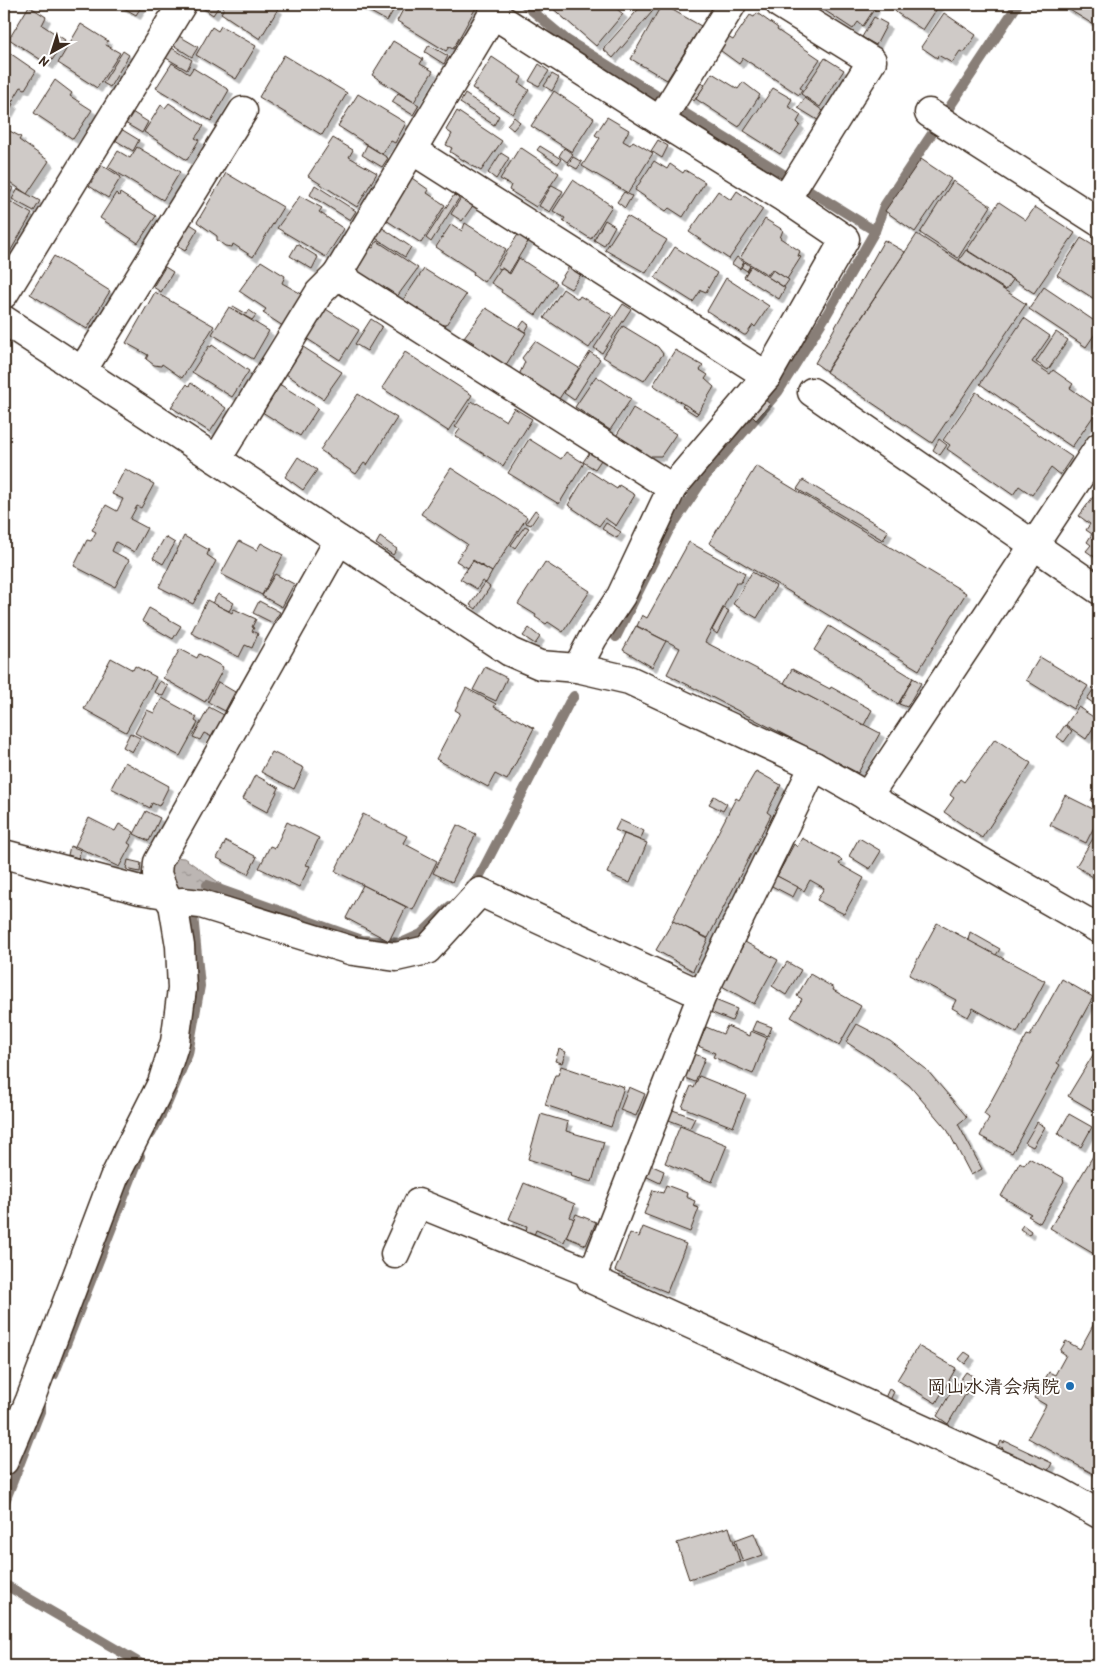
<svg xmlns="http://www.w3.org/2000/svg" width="1103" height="1670" font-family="'Patrick Hand','Klee One',sans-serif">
	<defs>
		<pattern id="water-ripples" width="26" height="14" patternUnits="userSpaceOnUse" patternTransform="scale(1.25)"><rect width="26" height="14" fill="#bcb6b3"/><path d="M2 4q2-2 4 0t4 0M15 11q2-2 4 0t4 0" fill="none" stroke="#9a9491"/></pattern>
		<filter id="shadow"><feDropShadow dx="4.5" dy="4.5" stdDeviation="0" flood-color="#0004"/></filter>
	</defs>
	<rect width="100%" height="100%" fill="#fff"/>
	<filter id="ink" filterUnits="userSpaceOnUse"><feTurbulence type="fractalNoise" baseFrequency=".02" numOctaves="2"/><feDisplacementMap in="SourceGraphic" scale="10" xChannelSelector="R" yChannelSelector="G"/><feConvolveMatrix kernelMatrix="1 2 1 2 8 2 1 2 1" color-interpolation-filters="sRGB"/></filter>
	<g filter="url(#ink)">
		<polygon fill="url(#water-ripples)" stroke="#887e77" points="173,857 184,858 221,884 218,897 177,895 167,874"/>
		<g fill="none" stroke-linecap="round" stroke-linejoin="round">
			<g stroke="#887e77" stroke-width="10">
				<polyline points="524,4 567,40 875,231"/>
				<polyline points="616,637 668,532 705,477 778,392 827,314 875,231 884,206 1018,4"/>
				<polyline points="207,885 362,940 401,943 421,934 450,906"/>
				<polyline points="469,887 479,877 569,703 574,696"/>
				<polyline points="151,1134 167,1104 188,1054 200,986 193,915 191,906"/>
				<polyline points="54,1375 140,1156"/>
				<polyline points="4,1504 41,1409"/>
				<polyline points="4,1584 145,1666"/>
			</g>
		</g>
		<g fill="#cfcac7" stroke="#3b2a1e" filter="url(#shadow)">
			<polygon points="117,4 143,4 136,15"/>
			<polygon points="197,4 216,4 219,6 213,15"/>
			<polygon points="217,4 270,4 278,9 260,39 221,13 224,8"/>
			<polygon points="356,4 397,4 387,21"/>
			<polygon points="406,4 478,4 453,49 449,47 446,51 397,21"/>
			<polygon points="552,4 611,4 623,14 596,46 550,6"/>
			<polygon points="643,4 654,4 657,6 613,58 603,49"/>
			<polygon points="662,4 701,26 667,80 631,59"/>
			<polygon points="815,4 869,4 875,8 863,26 858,22 853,29"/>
			<polygon points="888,4 940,4 923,30 897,13"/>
			<polygon points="1060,4 1099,4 1099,28"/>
			<polygon points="29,6 46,17 42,25 65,40 49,65 9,39"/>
			<polygon points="757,13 778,28 777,30 820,59 800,88 802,89 799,95 743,58 739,64 717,48 726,36 733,40 750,15 754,17"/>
			<polygon points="944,13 976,35 964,53 960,51 952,63 938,55 937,58 921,47"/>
			<polygon points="874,17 887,24 876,45 862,37"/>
			<polygon points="81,24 108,41 106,45 120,53 97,88 58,63"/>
			<polygon points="221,26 256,46 236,79 196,55 212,27 218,31"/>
			<polygon points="179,36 198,47 192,57 173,45"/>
			<polygon points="393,41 423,59 420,64 433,71 414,102 372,75"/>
			<polygon points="429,45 448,56 444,64 425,52"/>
			<polygon points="172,48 192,60 187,70 166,58"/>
			<polygon points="4,49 36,71 25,89 21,87 12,102 4,97"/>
			<polygon points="123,51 129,55 110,87 103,83"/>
			<polygon points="284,55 347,93 322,135 259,97"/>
			<polygon points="492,57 522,77 519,83 529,90 513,114 472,88"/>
			<polygon points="825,58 844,70 820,107 801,94"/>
			<polygon points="172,63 189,74 193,68 229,90 211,121 156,88"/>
			<polygon points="539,64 549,71 539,86 529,81"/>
			<polygon points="712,73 738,89 743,82 760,95 739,127 696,99"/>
			<polygon points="552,74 559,78 552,91 544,86"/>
			<polygon points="55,80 72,93 70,96 92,110 73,139 34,113"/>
			<polygon points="698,81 705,85 694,101 688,97"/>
			<polygon points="773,88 792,99 788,106 801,115 797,122 800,125 780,154 744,131"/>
			<polygon points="554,91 594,118 572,152 531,126"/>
			<polygon points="398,93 419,105 413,115 392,102"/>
			<polygon points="358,94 406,123 395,143 391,141 382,154 338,126"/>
			<polygon points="465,94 499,116 494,125 460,103"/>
			<polygon points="4,98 13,104 8,113 4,110"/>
			<polygon points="805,98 826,113 821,122 798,108"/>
			<polygon points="169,103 204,126 195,138 199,140 187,160 144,132 161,105 165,108"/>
			<polygon points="457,111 502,141 481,171 450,152 452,148 446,145 452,134 446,130"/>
			<polygon points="132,112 148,122 142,133 125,123"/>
			<polygon points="514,117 520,122 513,130 507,125"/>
			<polygon points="607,117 629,130 623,141 630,145 633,141 653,153 628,193 582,166 600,138 595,135"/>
			<polygon points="6,129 21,137 19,140 49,161 27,194 4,178 4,131"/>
			<polygon points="121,129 139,140 133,151 115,140"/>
			<polygon points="333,138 353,150 349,157 377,173 357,207 308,176"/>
			<polygon points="658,140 668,146 662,158 651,151"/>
			<polygon points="367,145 388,158 382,167 362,155"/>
			<polygon points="540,146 561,159 558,164 537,150"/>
			<polygon points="137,147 180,172 163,200 108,167 118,151 130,158"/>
			<polygon points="520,147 559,173 536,207 509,190 511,185 500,179"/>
			<polygon points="564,148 573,154 567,162 559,156"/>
			<polygon points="501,153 509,158 496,179 488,173"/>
			<polygon points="573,157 582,162 577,169 568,164"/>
			<polygon points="921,159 951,179 915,232 885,211"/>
			<polygon points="654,161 667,169 670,164 683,173 685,170 705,182 683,217 669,208 666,211 635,190"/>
			<polygon points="102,165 121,177 108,198 89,186"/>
			<polygon points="226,173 283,207 253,257 233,244 232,247 225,246 217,240 217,236 197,222"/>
			<polygon points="409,176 429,190 427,193 445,205 421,243 383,218"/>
			<polygon points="573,180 612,206 591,239 563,221 565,218 553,211"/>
			<polygon points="953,181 991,206 958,258 920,233"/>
			<polygon points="4,183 13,188 8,198 4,196"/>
			<polygon points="315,185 356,211 350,220 310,195"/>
			<polygon points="552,185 563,191 550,212 539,206"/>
			<polygon points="18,189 40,201 34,211 12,199"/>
			<polygon points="718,191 731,200 737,191 763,209 729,259 689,232"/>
			<polygon points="624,192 632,196 625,208 617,202"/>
			<polygon points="116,193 119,196 120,193 156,216 138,243 100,218"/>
			<polygon points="454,195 459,198 431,242 426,238"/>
			<polygon points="300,196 322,208 319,212 344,229 326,257 277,228"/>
			<polygon points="462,196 474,204 462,221 451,214"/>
			<polygon points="4,198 32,214 4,262"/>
			<polygon points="999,202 1026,220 1035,207 1075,233 1034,293 967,250"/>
			<polygon points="627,216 667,240 646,273 605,250"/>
			<polygon points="765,219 783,230 780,238 800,251 798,256 801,257 787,279 772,269 768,275 740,258"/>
			<polygon points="605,220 615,226 604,246 594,240"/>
			<polygon points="465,223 506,249 484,282 473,274 474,272 436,247 451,224 462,231"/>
			<polygon points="190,224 198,229 185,251 177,246"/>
			<polygon points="378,225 411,247 405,257 371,235"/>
			<polygon points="519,233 529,240 509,273 502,268 500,269 497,267"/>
			<polygon points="917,234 1026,304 932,443 826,372"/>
			<polygon points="1081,238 1099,249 1099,302 1057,275"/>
			<polygon points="884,240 905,252 826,371 815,363"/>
			<polygon points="377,241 418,268 396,298 354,270 370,247 373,248"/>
			<polygon points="297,244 318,257 312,269 290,256"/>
			<polygon points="675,247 717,273 706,292 701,290 693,302 655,278"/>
			<polygon points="966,250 1013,280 1006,290 959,260"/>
			<polygon points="54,256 110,291 87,329 30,294"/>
			<polygon points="737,257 744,262 740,269 732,264"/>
			<polygon points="519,258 557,283 536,315 501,292 502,290 491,283 501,268 510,274"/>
			<polygon points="261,261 285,276 282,283 307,297 286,328 263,313 266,309 239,291"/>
			<polygon points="745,262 750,266 747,271 741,267"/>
			<polygon points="570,265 582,273 571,289 559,282"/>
			<polygon points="751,266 785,288 779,299 744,277"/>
			<polygon points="165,267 173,272 161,292 153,287"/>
			<polygon points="424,269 466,295 443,329 412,308 413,306 403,300"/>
			<polygon points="773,270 789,280 784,287 768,277"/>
			<polygon points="726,278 769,306 755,327 753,325 746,335 744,335 707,311"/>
			<polygon points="1044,287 1099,324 1099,328 1086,347 1029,309"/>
			<polygon points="563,289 578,299 580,296 612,315 589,348 544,318"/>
			<polygon points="155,292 214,326 182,378 162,364 161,366 154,365 146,359 148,355 126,343"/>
			<polygon points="310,299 359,330 340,360 292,329"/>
			<polygon points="623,304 631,309 602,353 594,348"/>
			<polygon points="233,306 247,314 249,310 256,315 252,320 231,308"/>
			<polygon points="229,307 269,331 253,359 212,334"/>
			<polygon points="486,308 526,333 504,368 472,346 474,343 464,337"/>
			<polygon points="1024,318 1050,336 1032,362 1050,374 1053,370 1073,384 1070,388 1099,408 1072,447 980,384"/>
			<polygon points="371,319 382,326 367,351 355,344"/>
			<polygon points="524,321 529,325 525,332 519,328"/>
			<polygon points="623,326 658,347 663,354 644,381 603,357"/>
			<polygon points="1056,332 1068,340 1048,370 1036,362"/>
			<polygon points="535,341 579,368 557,402 519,375 525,362 522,358"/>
			<polygon points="212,345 249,371 232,397 192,372 209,346 211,347"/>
			<polygon points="300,345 342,372 323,399 283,372"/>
			<polygon points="675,350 703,366 700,370 708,375 705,379 714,387 698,413 653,385"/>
			<polygon points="405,352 472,395 448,431 382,388"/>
			<polygon points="590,352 600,359 574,400 564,393"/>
			<polygon points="596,376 631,399 610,430 575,407"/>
			<polygon points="276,382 318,408 300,436 259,410"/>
			<polygon points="191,383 226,408 210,432 171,407 187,384 189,386"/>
			<polygon points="976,392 1072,457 1060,475 1051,468 1032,495 1019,486 1013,495 947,449 950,445 943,440"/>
			<polygon points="358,394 397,418 367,465 364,463 356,474 320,450"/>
			<polygon points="764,399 770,404 756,420 750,414"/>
			<polygon points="472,401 476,404 477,403 506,421 514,408 532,419 503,466 455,436 460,429 455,427"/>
			<polygon points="684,404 698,413 696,415 682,406"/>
			<polygon points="633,408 676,434 661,456 651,456 649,459 615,438"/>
			<polygon points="529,439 561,459 566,452 584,463 559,504 508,473"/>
			<polygon points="939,439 947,445 940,455 933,450"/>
			<polygon points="592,449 603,457 595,469 583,462"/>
			<polygon points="298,457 317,470 303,490 285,477"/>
			<polygon points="756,466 966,593 919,670 709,543"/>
			<polygon points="451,468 527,517 492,572 473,560 468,568 456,561 467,544 421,514"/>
			<polygon points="125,469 154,484 141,508 137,506 130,519 147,528 134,552 116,542 112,551 129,560 115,587 74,566 87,540 91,541 96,532 92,530 106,505 117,511 123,499 112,494"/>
			<polygon points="589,471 617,489 619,485 635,495 616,526 605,518 599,526 568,505"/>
			<polygon points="803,480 888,531 883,540 797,489"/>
			<polygon points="1099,495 1099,560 1086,551 1091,545 1087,542 1092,534 1086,530 1090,524 1079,516 1093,497 1096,499"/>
			<polygon points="535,510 539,513 531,525 526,523"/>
			<polygon points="606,523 621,532 617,538 602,529"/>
			<polygon points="525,526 529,528 515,548 511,545"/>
			<polygon points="184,536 209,550 207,555 216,561 193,604 159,587"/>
			<polygon points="165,537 175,543 163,564 153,558"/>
			<polygon points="380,537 397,549 393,555 376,544"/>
			<polygon points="239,541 257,550 261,543 283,555 262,595 221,574"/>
			<polygon points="689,542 745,573 741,583 736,583 705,642 880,733 858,773 667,674 680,648 637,626 642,615 647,618"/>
			<polygon points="473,561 492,572 486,583 482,581 477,589 460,579"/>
			<polygon points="545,562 590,591 563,632 548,622 546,624 535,617 536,615 518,604"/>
			<polygon points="752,572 776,586 757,618 733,604"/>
			<polygon points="275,574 294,584 282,607 262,596"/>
			<polygon points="485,583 490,587 476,609 470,605"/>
			<polygon points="218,594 234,603 229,611 212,603"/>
			<polygon points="207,600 232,613 234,609 256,619 252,627 254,628 252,631 258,634 252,648 245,645 239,657 191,633"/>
			<polygon points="259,601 280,612 273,623 253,613"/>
			<polygon points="149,608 181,626 173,639 142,621"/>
			<polygon points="724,608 729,611 717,634 712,630"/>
			<polygon points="636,626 666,641 652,667 623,650"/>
			<polygon points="829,626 913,678 898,704 866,685 867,684 814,650"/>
			<polygon points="529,628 540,637 535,644 523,636"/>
			<polygon points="180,649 197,658 199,654 223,667 221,671 222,671 205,702 163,678"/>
			<polygon points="1040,657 1088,686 1073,709 1026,680"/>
			<polygon points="111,658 133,670 135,666 156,677 126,732 84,709"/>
			<polygon points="485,667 507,678 496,701 473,690"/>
			<polygon points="792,669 830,689 831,687 872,710 864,725 784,683"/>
			<polygon points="913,678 921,683 907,707 899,704"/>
			<polygon points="160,681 168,686 163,696 154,692"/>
			<polygon points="1099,681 1099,707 1087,699"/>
			<polygon points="218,682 235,692 225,711 208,702"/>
			<polygon points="466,688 496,704 494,707 534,728 507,780 495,774 488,787 436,759 460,713 455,710"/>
			<polygon points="162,698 197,717 195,721 198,723 180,756 135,733 147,710 154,713"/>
			<polygon points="209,707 224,715 212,737 204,733 200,740 193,737"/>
			<polygon points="1078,707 1098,720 1086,739 1066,725"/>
			<polygon points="1065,725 1072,731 1064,742 1057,737"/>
			<polygon points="130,733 140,738 132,752 123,747"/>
			<polygon points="995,739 1031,763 982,838 944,812 954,798 950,795 960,779 964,782"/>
			<polygon points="272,752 304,768 294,789 261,772"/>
			<polygon points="125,762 169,786 159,806 152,803 150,808 111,788"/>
			<polygon points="756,771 781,785 767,812 771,815 708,938 672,921 736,798 739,800"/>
			<polygon points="255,775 279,788 267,812 243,799"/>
			<polygon points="1099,785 1099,807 1091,801"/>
			<polygon points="1065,795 1099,812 1099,817 1086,843 1050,825"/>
			<polygon points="714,796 727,804 723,811 709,804"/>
			<polygon points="146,811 160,818 149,841 134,834"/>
			<polygon points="363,814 407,836 403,843 437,861 413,910 335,871"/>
			<polygon points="89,818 115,831 119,824 134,832 128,843 131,845 119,867 75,846"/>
			<polygon points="620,820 644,831 640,840 615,830"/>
			<polygon points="287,822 319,838 306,865 310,866 299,887 259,868 270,846 275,848"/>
			<polygon points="457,825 476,834 452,882 433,873"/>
			<polygon points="1099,829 1099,881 1076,866"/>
			<polygon points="624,834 647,843 630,883 607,873"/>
			<polygon points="802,838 842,860 839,864 864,878 844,914 817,900 824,888 810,880 804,891 777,876 794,844 797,847"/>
			<polygon points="859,838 881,851 870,869 849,856"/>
			<polygon points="226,841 257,857 248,874 217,858"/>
			<polygon points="70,846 81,850 78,858 68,855"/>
			<polygon points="778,857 785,861 777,876 798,887 793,897 768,884"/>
			<polygon points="128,860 141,863 140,872 126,869"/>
			<polygon points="363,885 406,907 389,941 346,918"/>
			<polygon points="673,921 708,939 693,971 656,950"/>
			<polygon points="937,923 1045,981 1017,1033 973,1008 968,1017 952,1008 956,1000 909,975"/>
			<polygon points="970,932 1000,949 996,955 968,940"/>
			<polygon points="745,942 778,960 754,1004 720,985"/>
			<polygon points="787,962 801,970 786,995 772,986"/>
			<polygon points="810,974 834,988 833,990 861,1006 839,1045 791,1017 802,999 797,996"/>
			<polygon points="1062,979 1093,997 1057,1063 1060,1065 1012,1153 980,1136 989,1118 984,1114 1027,1035 1030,1036"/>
			<polygon points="715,1000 737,1009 732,1021 710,1012"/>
			<polygon points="756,1021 772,1027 768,1036 752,1030"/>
			<polygon points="857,1024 890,1041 926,1069 967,1117 958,1124 982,1169 971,1175 948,1131 909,1085 876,1061 846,1042"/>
			<polygon points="727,1026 750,1036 751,1031 767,1038 753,1074 713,1057 715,1053 698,1046 706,1027 723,1034"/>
			<polygon points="1099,1045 1099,1114 1068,1096"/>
			<polygon points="559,1049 566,1052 562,1063 555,1061"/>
			<polygon points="692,1053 705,1058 695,1082 683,1077"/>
			<polygon points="561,1066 624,1087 611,1127 545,1105 555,1075 558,1075"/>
			<polygon points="699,1076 746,1095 733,1127 682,1107 691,1086 694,1088"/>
			<polygon points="629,1087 645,1094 636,1116 620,1110"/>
			<polygon points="670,1109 695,1118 690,1128 666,1119"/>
			<polygon points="541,1114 568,1122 566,1131 604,1142 592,1182 570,1176 571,1173 528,1159"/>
			<polygon points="1069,1114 1092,1127 1081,1147 1058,1134"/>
			<polygon points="1037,1122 1045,1127 1033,1147 1025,1143"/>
			<polygon points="680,1126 727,1145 712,1182 665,1163"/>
			<polygon points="1099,1146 1099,1257 1050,1228"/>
			<polygon points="1029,1158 1064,1178 1063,1180 1064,1181 1040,1223 1028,1216 1031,1214 1001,1196 1020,1162 1024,1165"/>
			<polygon points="648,1164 664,1171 660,1183 643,1175"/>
			<polygon points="524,1183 575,1204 570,1217 574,1219 564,1242 536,1230 534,1235 526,1231 527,1226 509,1219"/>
			<polygon points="666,1185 687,1193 686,1197 695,1201 693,1206 699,1208 690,1232 644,1214 653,1190 663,1193"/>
			<polygon points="576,1214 596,1222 586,1245 566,1237"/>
			<polygon points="1023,1225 1031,1231 1029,1235 1020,1229"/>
			<polygon points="643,1227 686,1244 667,1292 615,1271 630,1233 639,1237"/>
			<polygon points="1097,1318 1099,1319 1099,1477 1028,1438 1046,1405 1034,1398 1049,1372 1055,1375 1066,1355 1060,1351 1066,1341 1080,1349"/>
			<polygon points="918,1346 956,1368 936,1403 897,1380"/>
			<polygon points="965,1352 971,1356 965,1364 959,1359"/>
			<polygon points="966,1372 974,1377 967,1388 958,1383"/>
			<polygon points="956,1383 968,1390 948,1424 937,1416"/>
			<polygon points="889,1389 894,1392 889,1402 884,1400"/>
			<polygon points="1001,1441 1004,1443 1005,1441 1052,1463 1048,1471 1001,1450 1003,1448 999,1446"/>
			<polygon points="729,1527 740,1562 689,1579 677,1543"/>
			<polygon points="754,1533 763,1555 743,1562 735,1540"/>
		</g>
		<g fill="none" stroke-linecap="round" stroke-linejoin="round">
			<defs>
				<g id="minor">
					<polyline points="780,4 872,61 786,199"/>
					<polygon points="493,14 660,121 786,199 845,239 767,376 672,488 337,275"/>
					<polyline points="929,113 1099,222"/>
					<polyline points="660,121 732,4"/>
					<polyline points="412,150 767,376"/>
					<polyline points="4,294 182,4"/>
					<polyline points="4,320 510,652 540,665 577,668 629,680 814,766 1099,929"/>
					<polyline points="82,371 243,111"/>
					<polyline points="812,392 1099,590"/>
					<polyline points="217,459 319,293 337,275"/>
					<polyline points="577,668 593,638 621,596 672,488"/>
					<polyline points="814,766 702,995 591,1279 1058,1491 1099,1514"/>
					<polyline points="867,797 1099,447"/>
					<polyline points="4,854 140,890 165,894 173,904 182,902 201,904 353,951 396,957 427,950 480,892 702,995"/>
					<polyline points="165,894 157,874 158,862 339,540"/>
					<polyline points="395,1254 418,1203 593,1274"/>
					<polyline points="4,1461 30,1400 114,1178 162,1083 175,1042 182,989 180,946 173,904"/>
				</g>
			</defs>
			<use href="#minor" stroke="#3b2a1e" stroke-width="31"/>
			<use href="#minor" stroke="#fff" stroke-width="28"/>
		</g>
	</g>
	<circle fill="#1f6fb2" stroke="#fff" stroke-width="2" cx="1070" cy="1386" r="5"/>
	<g text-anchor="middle" stroke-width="4" stroke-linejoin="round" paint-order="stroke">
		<g font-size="19" font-weight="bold" fill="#3b2a1e" stroke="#fff" text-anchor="end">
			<text x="1060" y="1393">岡山水清会病院</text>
		</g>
	</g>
	<rect width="1103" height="1670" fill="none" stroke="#fff" stroke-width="20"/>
	<rect x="10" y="10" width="1083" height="1650" fill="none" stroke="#3b2a1e" stroke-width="2" filter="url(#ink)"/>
	<g transform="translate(52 52) rotate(219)" stroke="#ffffff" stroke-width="4" paint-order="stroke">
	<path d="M0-4L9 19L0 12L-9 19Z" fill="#3b2a1e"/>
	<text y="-8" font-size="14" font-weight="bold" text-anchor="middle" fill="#3b2a1e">N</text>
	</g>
</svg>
